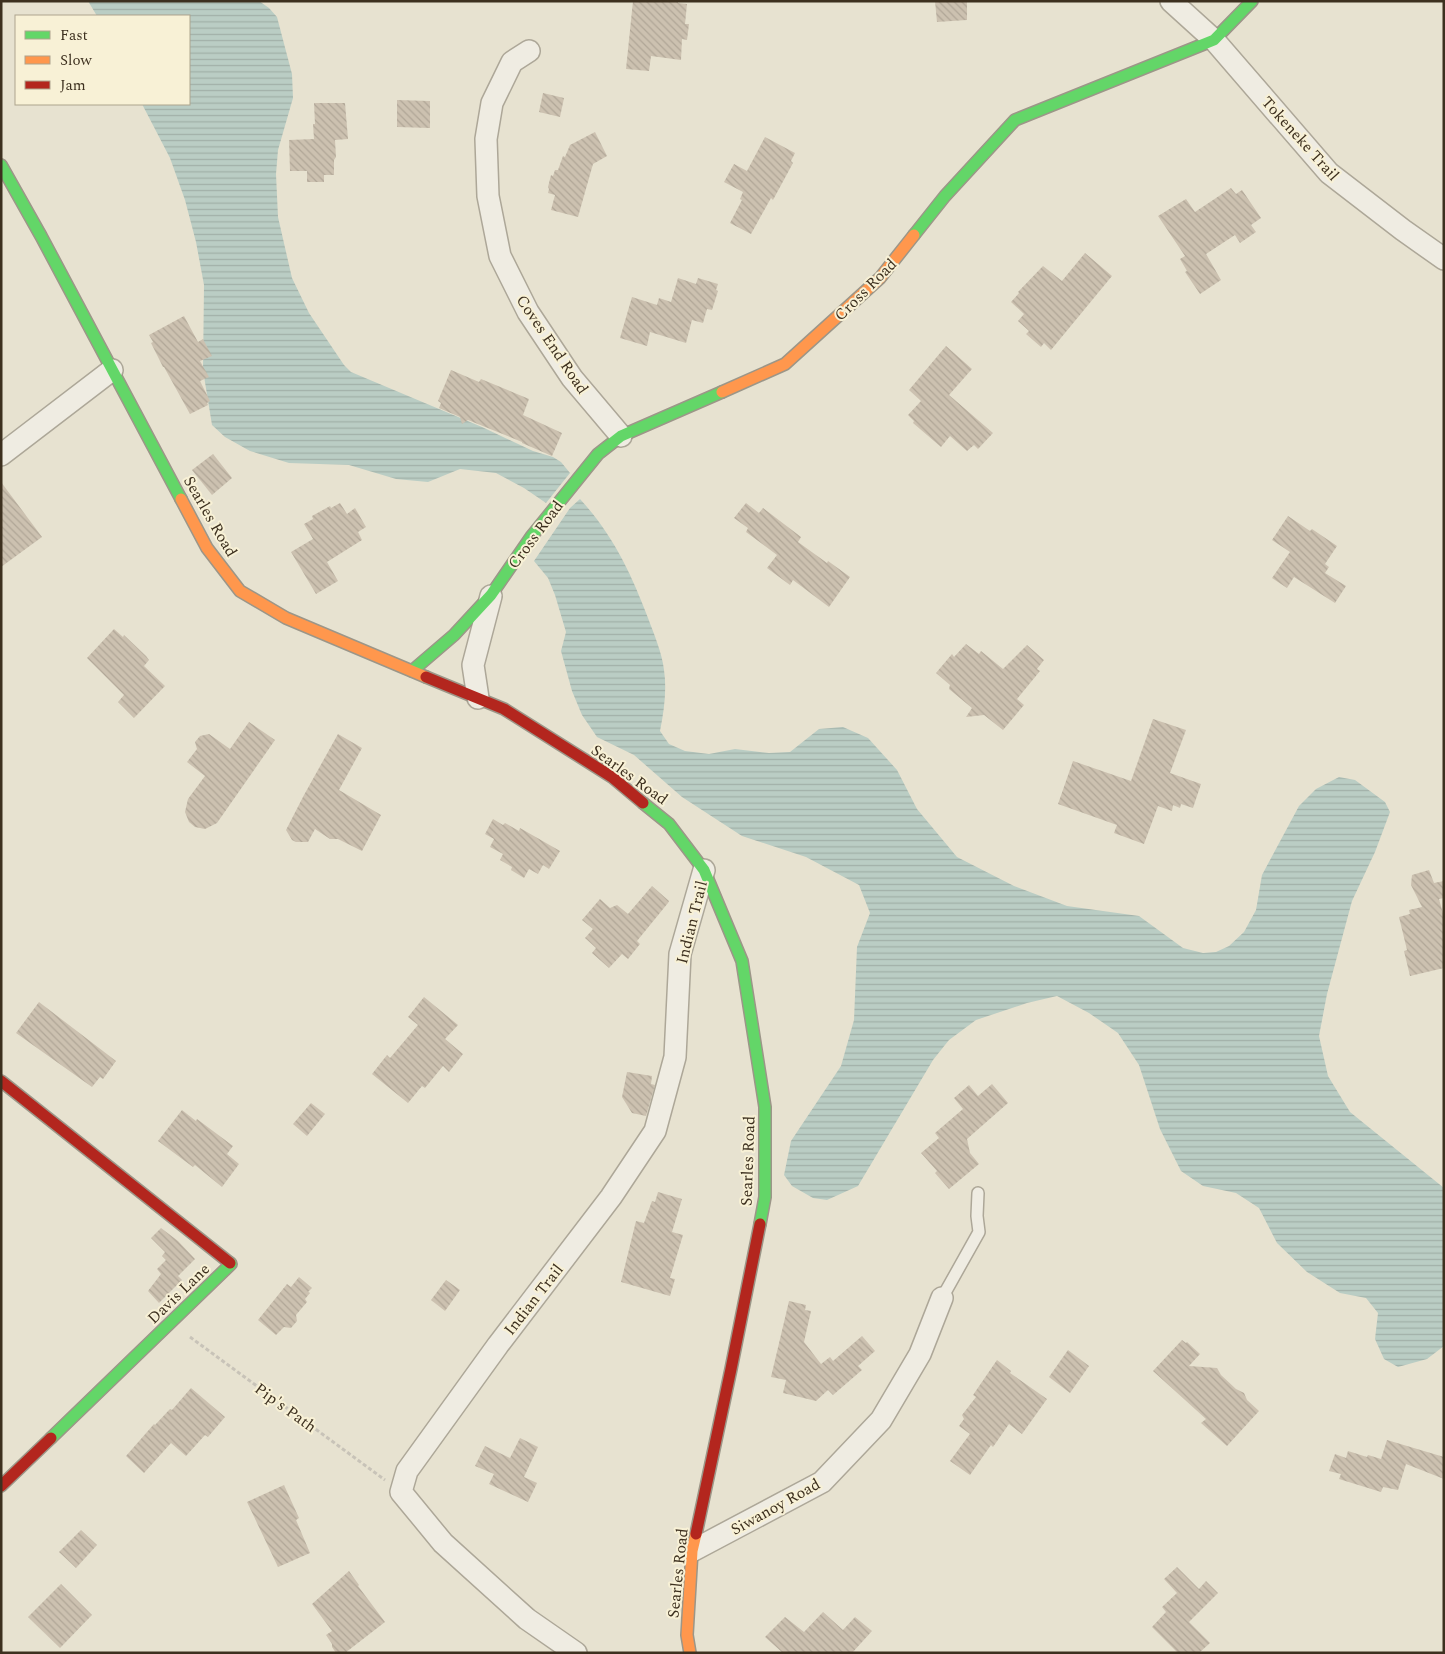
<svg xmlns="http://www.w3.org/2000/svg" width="1445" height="1654" font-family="Spectral,serif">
	<defs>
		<pattern id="water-rules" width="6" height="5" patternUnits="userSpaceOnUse" patternTransform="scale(1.25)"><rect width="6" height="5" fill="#bacdc4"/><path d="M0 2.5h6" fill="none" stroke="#a1b0a8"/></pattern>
		<pattern id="building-back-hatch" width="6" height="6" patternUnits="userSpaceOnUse" patternTransform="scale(1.25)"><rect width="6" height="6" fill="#ccc1b0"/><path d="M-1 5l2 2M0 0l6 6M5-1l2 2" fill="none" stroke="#b0a697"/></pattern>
	</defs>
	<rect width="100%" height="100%" fill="#e7e2d0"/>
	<g fill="url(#water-rules)">
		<polygon points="88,1 259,1 269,8 277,17 292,74 293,98 278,150 276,174 278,217 292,278 309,313 344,365 351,372 482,427 533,451 553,457 561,462 570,473 546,503 524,488 496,473 460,469 428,482 396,479 349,465 289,463 250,451 225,437 212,425 203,370 204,285 196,242 185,200 170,158 142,104 189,104 189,16 97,16"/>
		<path d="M 580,499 C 613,535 631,573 648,618 C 654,634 662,653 664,670 C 667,690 664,711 660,731 L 669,744 L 685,751 L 709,754 L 735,749 L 769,753 L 790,752 L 819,729 L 843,727 L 868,738 L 897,770 L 917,809 L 957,857 L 1014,886 L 1067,906 L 1139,916 L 1183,948 L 1203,953 L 1216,952 L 1229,946 L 1244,932 L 1256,910 L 1262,875 L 1299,806 L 1316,789 L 1339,777 L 1355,780 L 1385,802 L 1390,812 L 1375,852 L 1352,901 L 1327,994 L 1319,1036 L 1328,1076 L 1350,1112 L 1444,1188 L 1444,1346 L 1427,1359 L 1398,1367 L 1384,1359 L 1375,1339 L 1378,1313 L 1366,1298 L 1340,1293 L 1307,1272 L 1277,1243 L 1259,1208 L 1236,1193 L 1203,1186 L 1181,1171 L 1160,1129 L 1139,1065 L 1118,1033 L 1089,1013 L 1057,996 L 1027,1003 L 976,1020 L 949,1040 L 933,1060 L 858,1186 L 827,1200 L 813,1198 L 792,1186 L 784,1175 L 791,1141 L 841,1066 L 854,1020 L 857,947 L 870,913 L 859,885 L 806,857 L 742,836 L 682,797 L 634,755 L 597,737 L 582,715 L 572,691 L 561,651 L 566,632 L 555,595 L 548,578 L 534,561 L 570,508 Z"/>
	</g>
	<g fill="url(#building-back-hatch)">
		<polygon points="633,1 678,1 678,3 687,4 685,24 689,24 687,40 682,39 681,60 651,56 649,71 626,69"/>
		<polygon points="935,1 967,1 967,20 937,22"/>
		<polygon points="543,93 564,98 560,117 539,112"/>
		<polygon points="397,100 430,101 430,128 397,127"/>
		<polygon points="314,103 345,103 348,139 335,140 336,157 334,160 334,175 324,175 324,182 307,182 307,171 290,171 289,140 314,139 313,124 315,124"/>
		<polygon points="595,132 607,156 593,164 578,217 551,210 555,195 548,193 549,189 548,187 551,175 553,176 555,170 558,170 563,156 565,157 570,145"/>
		<polygon points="765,137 795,153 791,161 793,163 773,200 771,198 751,234 730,223 742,200 740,199 743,192 724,182 734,164 747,171"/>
		<polygon points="1231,188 1236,194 1242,190 1261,218 1251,225 1256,232 1240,243 1235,235 1206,254 1221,280 1200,294 1185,272 1187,271 1180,259 1185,256 1158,216 1186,199 1195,212"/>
		<polygon points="1085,253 1112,276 1051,350 1044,343 1041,347 1026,334 1029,331 1018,321 1024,314 1011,302 1019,293 1018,292 1043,266 1062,281"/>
		<polygon points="678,278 696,284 698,278 718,284 716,290 718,291 712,310 707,309 703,323 692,320 686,343 650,332 647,346 620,338 632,297 657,305 659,298 671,302"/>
		<polygon points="184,316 198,342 203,339 212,356 200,361 209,377 200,381 210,401 207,403 208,405 190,414 164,367 163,367 151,343 153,342 149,335"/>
		<polygon points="946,346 972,369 949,395 993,433 978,449 974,445 967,451 950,436 941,447 913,423 914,421 908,415 921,401 909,390"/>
		<polygon points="451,370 479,382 481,379 529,399 523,415 562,433 552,456 522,443 522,442 468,420 462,424 460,417 439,408 441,403 438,401"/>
		<polygon points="213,454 232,478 212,495 192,470"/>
		<polygon points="1,482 42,537 1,567"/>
		<polygon points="340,503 347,514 355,508 366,527 358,532 362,540 327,562 338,581 316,594 291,552 313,539 304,524 313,519 312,516 330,506 331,508"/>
		<polygon points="746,503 759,513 763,508 801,537 798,542 827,563 828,561 850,577 829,607 793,580 790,585 767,568 777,555 746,532 748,528 734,518"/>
		<polygon points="1288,516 1310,531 1312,529 1337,546 1325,564 1329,567 1325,573 1346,586 1335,603 1294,577 1287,588 1272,578 1290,552 1272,540"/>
		<polygon points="114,629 123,637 124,635 146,656 149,660 144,666 165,686 134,718 118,702 124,695 87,658"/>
		<polygon points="966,644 979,654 981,651 1003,669 1027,645 1044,660 1037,669 1040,671 1017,699 1024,705 1003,730 984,715 966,717 972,708 949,689 950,685 936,673 952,654 954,657"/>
		<polygon points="1153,719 1186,730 1170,773 1201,784 1193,808 1181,804 1180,808 1173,805 1172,811 1158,806 1144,844 1114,833 1117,825 1058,804 1073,761 1131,781"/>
		<polygon points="249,722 275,740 217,823 205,829 195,827 189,822 185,812 188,799 205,776 187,762 197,749 195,742 200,736 209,734 230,749"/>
		<polygon points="338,734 362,748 339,790 381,815 362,851 338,839 330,839 315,829 308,842 296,842 292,840 286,830 304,795"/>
		<polygon points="493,819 503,825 505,823 519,831 520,828 560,851 549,869 543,865 538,874 529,869 524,878 511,870 512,867 500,860 503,854 490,847 494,839 485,834"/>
		<polygon points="1429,870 1434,883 1444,881 1444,898 1439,899 1444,917 1444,968 1410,976 1404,951 1407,950 1399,917 1410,914 1409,910 1422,907 1411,885 1412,875"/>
		<polygon points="652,886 669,901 668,903 637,941 640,944 628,959 622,954 609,968 592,953 596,948 585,938 593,929 582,920 600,899 610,908 617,905 628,914"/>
		<polygon points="424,997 458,1025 445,1039 463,1054 449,1072 443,1066 425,1088 422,1086 408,1103 372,1074 387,1055 390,1058 418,1025 408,1017"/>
		<polygon points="39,1002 116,1061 103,1079 100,1077 92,1087 16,1033"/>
		<polygon points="627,1072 652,1076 651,1084 655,1085 646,1116 632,1113 622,1097"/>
		<polygon points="992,1084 1008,1103 967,1139 970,1153 979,1164 949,1189 935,1173 937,1171 921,1153 939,1138 935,1133 963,1109 954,1098 969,1085 978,1096"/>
		<polygon points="311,1103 325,1114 307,1136 293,1124"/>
		<polygon points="182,1110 196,1121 197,1119 233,1146 227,1154 239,1164 222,1187 195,1165 193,1167 158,1141"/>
		<polygon points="658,1192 682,1199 672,1232 683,1235 670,1278 675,1279 670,1296 621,1282 636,1221 644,1223 652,1201 655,1202"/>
		<polygon points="161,1228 178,1241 195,1259 178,1276 182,1280 159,1303 148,1291 161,1274 157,1269 166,1260 162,1256 165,1252 151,1238"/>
		<polygon points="299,1277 312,1288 308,1292 310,1293 305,1299 307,1302 296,1315 297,1321 291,1328 284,1327 276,1335 258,1320 287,1284 291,1287"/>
		<polygon points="446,1280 460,1290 445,1311 431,1300"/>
		<polygon points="789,1301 806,1305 805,1310 811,1311 804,1342 821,1364 830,1357 833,1361 862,1336 875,1351 858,1366 862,1370 833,1395 828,1390 816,1401 783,1393 786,1380 771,1377"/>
		<polygon points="1182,1340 1186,1343 1187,1342 1200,1354 1189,1366 1217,1368 1221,1375 1236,1389 1244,1393 1247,1400 1259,1411 1227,1446 1201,1423 1206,1419 1153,1371"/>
		<polygon points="1068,1350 1089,1366 1070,1393 1049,1377"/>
		<polygon points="997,1360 1011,1371 1010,1373 1047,1399 1022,1434 1009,1424 993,1447 991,1445 970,1475 950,1461 970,1434 959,1426 964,1419 962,1415 976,1397 973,1395"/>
		<polygon points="191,1388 225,1417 208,1437 205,1435 186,1456 171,1443 144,1473 126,1456 154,1424 155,1425 170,1409 172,1410"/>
		<polygon points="520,1438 538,1447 524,1477 537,1483 528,1502 489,1484 494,1474 475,1466 485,1446 510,1458"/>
		<polygon points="1387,1440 1444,1457 1444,1479 1406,1464 1398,1490 1383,1487 1381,1492 1339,1479 1341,1474 1329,1471 1335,1454 1346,1458 1348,1451 1367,1457 1368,1455 1381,1459"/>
		<polygon points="284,1485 299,1518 296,1520 310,1553 278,1567 247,1502"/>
		<polygon points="81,1530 97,1545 76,1568 59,1552"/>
		<polygon points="1177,1567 1199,1589 1206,1581 1218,1593 1189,1622 1210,1643 1199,1653 1178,1653 1152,1627 1166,1612 1162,1607 1177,1593 1164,1579"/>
		<polygon points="349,1571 359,1585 358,1586 385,1622 345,1653 336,1653 332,1647 332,1644 326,1635 332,1631 312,1604"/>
		<polygon points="61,1584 92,1615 60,1648 28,1617"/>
		<polygon points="823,1612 843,1630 855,1617 872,1631 852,1653 783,1653 765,1637 785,1617 804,1632"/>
	</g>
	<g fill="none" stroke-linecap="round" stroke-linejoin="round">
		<defs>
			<polyline id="lane" points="942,1298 979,1232 977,1216 978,1193"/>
			<g id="street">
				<polyline points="1171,1 1214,40 1329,173 1403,230 1444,259"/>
				<polyline points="529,51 512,62 492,103 486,139 488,196 500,256 528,312 572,378 621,436"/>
				<polyline points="1,455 112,370"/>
				<polyline points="478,698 473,665 491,596"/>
				<polyline points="692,1551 822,1482 881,1420 920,1354 942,1298"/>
				<polyline points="576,1653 527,1619 443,1543 401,1492 407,1471 498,1345 611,1197 655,1131 675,1057 680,954 704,870"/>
			</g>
			<g id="fast">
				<polyline points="1,165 41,236 181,499"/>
				<polyline points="914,235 945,196 1015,120 1214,40 1252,1"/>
				<polyline points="412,671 454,635 491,595 531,537 598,454 621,436 722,392"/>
				<polyline points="643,803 669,824 704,870 742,961 765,1107 765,1197 760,1224"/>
				<polyline points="51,1438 231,1264 230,1263"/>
			</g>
			<g id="slow">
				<polyline points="722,392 785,364 880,278 914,235"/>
				<polyline points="181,499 207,548 240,591 286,618 426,677"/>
				<polyline points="690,1653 687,1635 692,1551 696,1534"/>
			</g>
			<g id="jam">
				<polyline points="426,677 504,709 612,777 643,803"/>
				<polyline points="1,1081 230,1263"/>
				<polyline points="1,1486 51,1438"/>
				<polyline points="696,1534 731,1369 760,1224"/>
			</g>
		</defs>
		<use href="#lane" stroke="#ada798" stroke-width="14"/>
		<use href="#street" stroke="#ada798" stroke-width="24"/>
		<use href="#fast" stroke="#9c9688" stroke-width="14"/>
		<use href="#slow" stroke="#9c9688" stroke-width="14"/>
		<use href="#jam" stroke="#9c9688" stroke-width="14"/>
		<polyline stroke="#c8c3b8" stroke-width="3" stroke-dasharray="4 2.5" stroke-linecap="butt" points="190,1337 385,1480"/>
		<use href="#lane" stroke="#efece2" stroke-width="11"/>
		<use href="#street" stroke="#efece2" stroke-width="21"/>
		<use href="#fast" stroke="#63d668" stroke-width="11"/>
		<use href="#slow" stroke="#ff974d" stroke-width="11"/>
		<use href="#jam" stroke="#b3261e" stroke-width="11"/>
	</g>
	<g text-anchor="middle" stroke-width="4" stroke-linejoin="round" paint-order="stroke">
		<g font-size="16" fill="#3d301f" stroke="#f8f1d6">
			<text transform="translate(1301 138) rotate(48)" y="6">Tokeneke Trail</text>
			<text transform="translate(865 289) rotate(-45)" y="6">Cross Road</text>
			<text transform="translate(553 344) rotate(56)" y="6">Coves End Road</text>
			<text transform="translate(211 516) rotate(60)" y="6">Searles Road</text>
			<text transform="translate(535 534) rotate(-53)" y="6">Cross Road</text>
			<text transform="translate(630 774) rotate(36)" y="6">Searles Road</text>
			<text transform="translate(691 922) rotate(-76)" y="6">Indian Trail</text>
			<text transform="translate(747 1161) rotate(-88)" y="6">Searles Road</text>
			<text transform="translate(178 1293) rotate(-44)" y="6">Davis Lane</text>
			<text transform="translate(533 1299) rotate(-52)" y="6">Indian Trail</text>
			<text transform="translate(286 1407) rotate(36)" y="6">Pip's Path</text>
			<text transform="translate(775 1506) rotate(-29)" y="6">Siwanoy Road</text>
			<text transform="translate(677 1573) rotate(-84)" y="6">Searles Road</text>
		</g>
	</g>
	<rect width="1445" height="1654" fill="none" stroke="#3d301f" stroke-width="5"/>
	<rect x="15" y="15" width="175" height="90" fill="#f8f1d6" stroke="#ada48d"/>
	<rect x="25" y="31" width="25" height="8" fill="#63d668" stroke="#ada48d"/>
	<text x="60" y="40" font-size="15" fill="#3d301f">Fast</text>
	<rect x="25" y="56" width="25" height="8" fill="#ff974d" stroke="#ada48d"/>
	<text x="60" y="65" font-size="15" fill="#3d301f">Slow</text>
	<rect x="25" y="81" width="25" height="8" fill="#b3261e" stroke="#ada48d"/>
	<text x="60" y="90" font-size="15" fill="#3d301f">Jam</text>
</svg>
